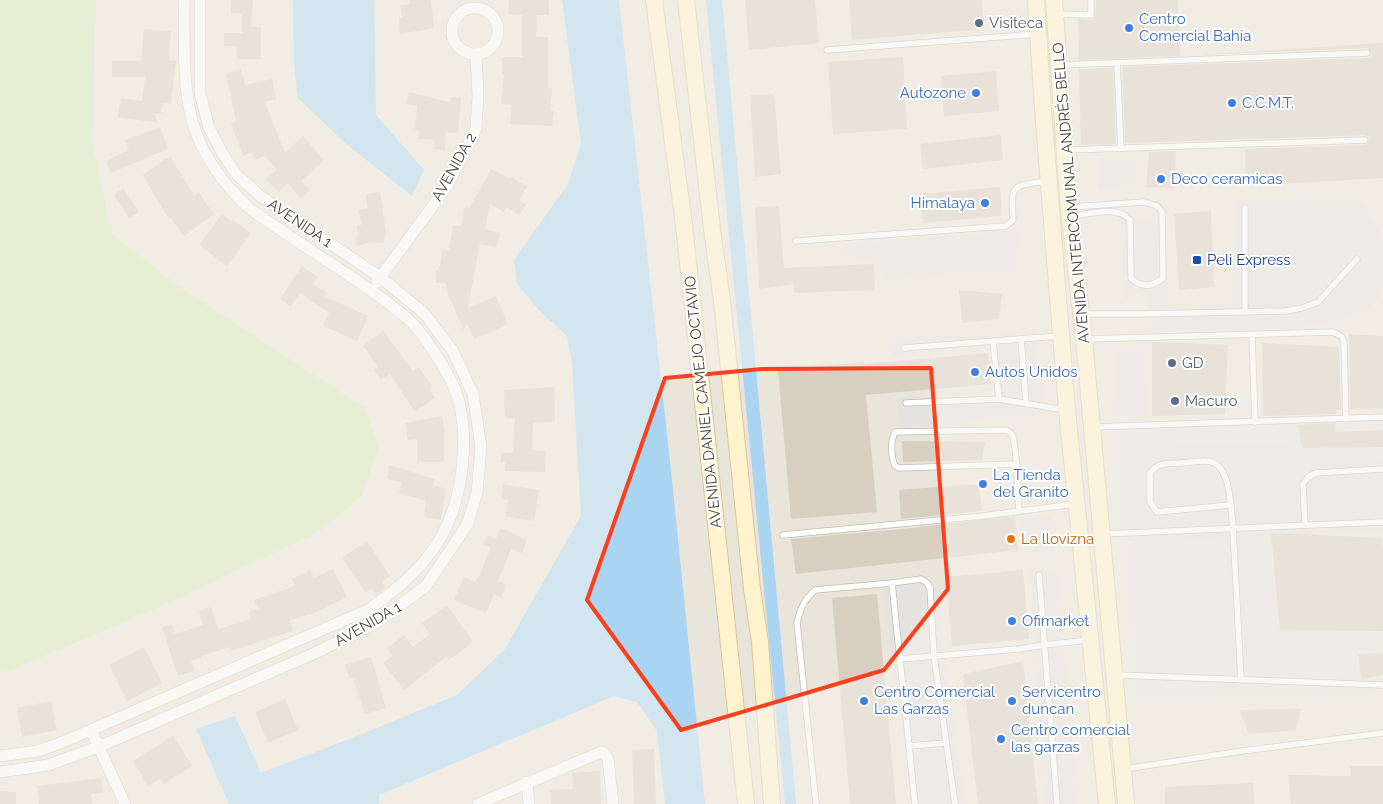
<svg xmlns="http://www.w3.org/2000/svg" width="1383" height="804" font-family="Raleway,sans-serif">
	<rect width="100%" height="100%" fill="#f6f3ec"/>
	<rect fill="#eae5da" x="0" y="0" width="1383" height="804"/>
	<polygon fill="#e6e2dd" points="1383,420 1383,695 1135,703 1113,424"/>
	<polygon fill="#d2eab5" points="0,0 95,0 93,147 112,234 186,292 365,408 378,448 362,496 322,530 171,602 6,672 0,671"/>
	<g fill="#e5e3e0">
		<polygon points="1135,157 1136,184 1098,191 1097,158"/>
		<polygon points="1235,197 1362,201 1383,238 1383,292 1366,312 1324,324 1283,331 1153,328 1146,297 1123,299 1120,221 1166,218 1169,311 1232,303"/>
		<polygon points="1018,230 1020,270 882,281 880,262 839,258 841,244"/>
		<polygon points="1037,330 1043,414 901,428 896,398 1003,397 994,340 892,358 892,338"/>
		<polygon points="1113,348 1144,349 1146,415 1116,416"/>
		<polygon points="1138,441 1290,445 1293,463 1383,462 1383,531 1249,536 1253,630 1227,636 1219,539 1145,537"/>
		<polygon points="1051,514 1055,552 1026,556 1022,518"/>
		<polygon points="1056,569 1078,804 1046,804 1030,570"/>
		<polygon points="935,580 964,804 912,804 883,590"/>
	</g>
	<g fill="#a9d4f2">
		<polygon points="293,0 374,0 376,115 424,170 412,196 345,143 298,98 294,63"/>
		<polygon points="562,0 619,0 672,480 705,804 665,804 657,731 637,702 614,696 379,795 379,804 229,804 196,729 235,716 261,773 362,734 457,695 505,649 581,516 572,363 567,336 539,310 517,284 514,260 568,184 581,143"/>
		<polygon points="706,0 722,0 796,804 785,804"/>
	</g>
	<g fill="#d8cfc1">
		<polygon points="231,0 253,0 251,27 261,27 261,59 237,59 236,46 224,46 224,33 242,33 242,14 231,13"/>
		<polygon points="409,0 431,0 434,28 400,34 399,17 402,17 400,5 410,4"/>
		<polygon points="509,0 549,0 549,15 537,15 536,37 548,37 548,88 552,88 550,111 554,111 552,126 510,124 512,105 501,104 504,74 502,74 502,57 522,57 522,15 508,14"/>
		<polygon points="745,0 815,0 819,43 749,50"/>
		<polygon points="849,0 982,0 984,29 852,40"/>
		<polygon points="1096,0 1178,0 1180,56 1383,43 1383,178 1246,186 1245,149 1365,145 1370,140 1369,137 1365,135 1125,143 1122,67 1367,58 1371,56 1372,52 1367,48 1079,60 1078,19 1091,20 1095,18"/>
		<polygon points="144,29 171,31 169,60 176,61 171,104 163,103 161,114 154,113 158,123 118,117 121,98 142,101 145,77 112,77 112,61 141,61"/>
		<polygon points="903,57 907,129 833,134 828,62"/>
		<polygon points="1113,68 1116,144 1081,145 1079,69"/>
		<polygon points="241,69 245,85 272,79 276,99 265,102 285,153 303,136 324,160 302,181 310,190 301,198 288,183 279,192 266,179 277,170 265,156 255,160 252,152 243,156 231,123 236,121 226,73"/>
		<polygon points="996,71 999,111 944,116 941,76"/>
		<polygon points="409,92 450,102 451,97 461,98 458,133 446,132 445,150 434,149 435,140 418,139 419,130 415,130 417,106 406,104"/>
		<polygon points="774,94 781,174 755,177 750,95"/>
		<polygon points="160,127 168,149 111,173 106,161 129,150 125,140"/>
		<polygon points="1001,135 1003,160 923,169 920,144"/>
		<polygon points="1176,151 1174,189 1146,187 1149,152"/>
		<polygon points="170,156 194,196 199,193 214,214 184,236 170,217 168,218 143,175"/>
		<polygon points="491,169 510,179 511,177 527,186 519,201 526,204 520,215 506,207 504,212 490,204 485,229 500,233 497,247 480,244 468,308 496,296 508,324 474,339 468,325 465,326 464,331 448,294 446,283 436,283 436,270 439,270 443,249 449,250 453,225 461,226 465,206 470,207"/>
		<polygon points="1000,187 1002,216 923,223 920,194"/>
		<polygon points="123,188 139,212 129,218 114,194"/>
		<polygon points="380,192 386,233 384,243 372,242 357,246 355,237 358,236 357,226 361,225 359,210 368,208 366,194"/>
		<polygon points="779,206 784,268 874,264 875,290 794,293 794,284 759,289 755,207"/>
		<polygon points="1211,211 1214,287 1179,290 1174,214"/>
		<polygon points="222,214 232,222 233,220 251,233 227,266 199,245"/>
		<polygon points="302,266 318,277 313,284 328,294 326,297 368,316 357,341 323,326 329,313 300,293 291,306 280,299"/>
		<polygon points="959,290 1002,294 999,319 962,323"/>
		<polygon points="383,331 413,371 419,367 432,387 429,389 435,398 415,412 390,374 381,380 374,370 378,367 363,346"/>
		<polygon points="1349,334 1383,336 1383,408 1350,409"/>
		<polygon points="1152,342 1228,345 1225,414 1152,416"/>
		<polygon points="1262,343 1339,347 1341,410 1336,410 1336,414 1263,416"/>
		<polygon points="988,353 991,384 866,395 877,512 791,519 778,370 864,362 864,364"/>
		<polygon points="554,387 555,421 533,423 532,450 546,451 545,472 505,471 505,462 501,462 501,453 513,453 515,418 505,418 504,390"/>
		<polygon points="442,416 445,433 444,433 444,462 417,462 417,439 408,440 405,423"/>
		<polygon points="1336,423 1335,432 1383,430 1383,447 1302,448 1298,425"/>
		<polygon points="902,441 985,442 982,460 903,462"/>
		<polygon points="389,465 435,479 433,485 446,489 441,520 424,517 426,501 399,493 402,482 387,479"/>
		<polygon points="503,484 539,490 534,521 505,516 508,500 501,498"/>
		<polygon points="979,484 982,511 901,519 899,490"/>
		<polygon points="1015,516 1018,550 796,574 791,539 902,529"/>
		<polygon points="500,528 527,540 522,553 511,549 498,581 506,585 501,598 494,594 486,613 454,600 464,577 475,582 480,574 491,547 483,544 487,535 496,539"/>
		<polygon points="1271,533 1382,538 1383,551 1383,631 1280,630"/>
		<polygon points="367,541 390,576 382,582 386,587 376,595 372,588 366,593 342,558"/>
		<polygon points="333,569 347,597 310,615 309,614 289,621 293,631 231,651 230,647 201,656 201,658 191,661 194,671 178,676 162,627 172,624 175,634 203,625 199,611 211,607 218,629 251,619 249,612 258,609 254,600 295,586 292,579 310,570 314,578"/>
		<polygon points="1023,570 1029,639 952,646 946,577"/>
		<polygon points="877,594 896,804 850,804 832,598"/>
		<polygon points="447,605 473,642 449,660 446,657 404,690 383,663 393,656 387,648 404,635 413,647 430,634 422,623"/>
		<polygon points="144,647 162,683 127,701 109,665"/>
		<polygon points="1383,653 1383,675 1361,679 1358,654"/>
		<polygon points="371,657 386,708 365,714 353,678 350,679 345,665"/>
		<polygon points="1023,661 1038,804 978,804 963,674"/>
		<polygon points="285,699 298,730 268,743 255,712"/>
		<polygon points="51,701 57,730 22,737 17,708"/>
		<polygon points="1301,709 1296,730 1249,734 1239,710"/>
		<polygon points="173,736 192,766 164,784 160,779 148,786 133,761"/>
		<polygon points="654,749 656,804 634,804 632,750"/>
		<polygon points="1350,766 1383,766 1383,804 1291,804 1288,775 1351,776"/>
		<polygon points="600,771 601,804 551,804 550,790 573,789 572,773"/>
		<polygon points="101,778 103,793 91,794 92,804 39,804 37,786"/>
		<polygon points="1253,783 1254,804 1165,804 1165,787"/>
		<polygon points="0,791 16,792 16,804 0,804"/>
	</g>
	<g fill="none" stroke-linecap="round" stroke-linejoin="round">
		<defs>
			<g id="service">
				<polyline points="1056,14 1091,15 1091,0"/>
				<polyline points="827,50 1037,34"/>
				<polyline points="1117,63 1121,148"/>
				<polyline points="1060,65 1367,53"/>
				<polyline points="1067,150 1365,140"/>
				<path d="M 1070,207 L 1145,202 L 1157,206 L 1162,212 L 1163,278 C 1152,287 1141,288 1131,278 L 1130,220 C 1117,205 1090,214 1072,216"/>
				<polyline points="1245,208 1245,311"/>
				<path d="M 796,241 L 1006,226 L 1013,220 C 1011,184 1011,186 1047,181"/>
				<polyline points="1083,314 1142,314 1286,311 1302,308 1318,302 1357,259"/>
				<polyline points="1252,335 1255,422"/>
				<polyline points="1021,339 1026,403"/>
				<polyline points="1086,339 1334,332 1342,337 1344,343 1346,419"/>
				<polyline points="993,341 999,399"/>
				<polyline points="904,348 1059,336"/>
				<polyline points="906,403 999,399 1065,410"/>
				<polyline points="1093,427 1383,417"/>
				<path d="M 1016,464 L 899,468 L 895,466 C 891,457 890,442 895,432 L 1006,430 C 1009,432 1011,432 1012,435 C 1017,442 1018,498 1019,510"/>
				<path d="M 1230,505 L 1157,512 L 1150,502 L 1150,473 C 1158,462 1168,464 1181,463 C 1189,463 1203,459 1212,462 C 1231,468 1231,511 1233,528 L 1241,680"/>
				<polyline points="1305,525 1303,484 1308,477 1316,473 1383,469"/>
				<polyline points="1103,534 1383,522"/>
				<polyline points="783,535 982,516 1075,504"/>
				<polyline points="1039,575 1057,804"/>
				<polyline points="892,583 915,804"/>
				<polyline points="900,659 1019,649 1044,645 1089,640"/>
				<polyline points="1116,675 1383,685"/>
				<polyline points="909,746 946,743"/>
				<polyline points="1125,769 1242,751 1383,733"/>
				<path d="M 816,804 L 797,623 C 800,609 804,600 815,590 L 892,583 L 921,579 L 927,583 L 930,588 L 934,656 L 955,804"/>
			</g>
			<g id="minor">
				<circle cx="475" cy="31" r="23"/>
				<polyline points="377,282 448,185 476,129 478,96 476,54"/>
				<polyline points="91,730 125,804"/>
				<path d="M 0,756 L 38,751 L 63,742 L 368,610 C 396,590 422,569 440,539 C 463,499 471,435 456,392 C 450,376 441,362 432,349 C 425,339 418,327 408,319 C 387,300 362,284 338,268 C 308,249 279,229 250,209 C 178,142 185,90 184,0"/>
				<polyline points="0,772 48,765 98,747 315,653 376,623 426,586 467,525 477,493 481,447 473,394 453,351 439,333 425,314 380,277 260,196 236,174 223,154 209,128 200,93 200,0"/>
				<polyline points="527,782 529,804"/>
				<polyline points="478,804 601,752 604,753 608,759 613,804"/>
			</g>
			<g id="secondary">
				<polyline points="654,0 684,225 746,804"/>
				<polyline points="686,0 712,229 722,301 752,589 760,642 772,804"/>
				<polyline points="1036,0 1043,109 1067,410 1107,804"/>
				<polyline points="1054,0 1069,210 1084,339 1126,804"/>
			</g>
		</defs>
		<use href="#service" stroke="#c2bbae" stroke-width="7"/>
		<use href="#minor" stroke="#c2bbae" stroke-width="12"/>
		<use href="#secondary" stroke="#d6c79b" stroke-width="18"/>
		<use href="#service" stroke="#fff" stroke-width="5.5"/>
		<use href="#minor" stroke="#fff" stroke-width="11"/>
		<use href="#secondary" stroke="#fff3cd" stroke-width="16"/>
	</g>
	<path d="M0 0H1383V804H0ZM 931,368 L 948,589 L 884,670 L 681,730 L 587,600 L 665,378 L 762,369 Z" fill="#f6f3ec" fill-opacity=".55" fill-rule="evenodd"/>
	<path fill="none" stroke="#fc3f1d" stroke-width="4" stroke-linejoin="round" d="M 931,368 L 948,589 L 884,670 L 681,730 L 587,600 L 665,378 L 762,369 Z"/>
	<g fill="#5c6f8a" stroke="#fff" stroke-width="2">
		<circle cx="979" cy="23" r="5"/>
		<circle cx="1172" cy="363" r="5"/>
		<circle cx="1175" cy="401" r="5"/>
	</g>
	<g fill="#3f7fe0" stroke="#fff" stroke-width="2">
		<circle cx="1129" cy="28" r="5"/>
		<circle cx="976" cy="93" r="5"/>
		<circle cx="1232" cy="103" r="5"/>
		<circle cx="1161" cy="179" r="5"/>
		<circle cx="985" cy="203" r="5"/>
		<circle cx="975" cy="372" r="5"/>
		<circle cx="983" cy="484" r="5"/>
		<circle cx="1012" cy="621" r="5"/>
		<circle cx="864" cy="701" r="5"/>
		<circle cx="1012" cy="701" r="5"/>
		<circle cx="1001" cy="739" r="5"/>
	</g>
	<rect fill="#1a4fb4" stroke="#fff" stroke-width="2" x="1192" y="255" width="10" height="10" rx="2.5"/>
	<circle fill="#e8710a" stroke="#fff" stroke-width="2" cx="1011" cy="539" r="5"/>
	<g text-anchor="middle" stroke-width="4" stroke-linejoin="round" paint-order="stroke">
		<g font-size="15" fill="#366cbe" stroke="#fff" text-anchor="start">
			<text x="1139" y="24">Centro<tspan x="1139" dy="17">Comercial Bahía</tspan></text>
			<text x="966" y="98" text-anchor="end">Autozone</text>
			<text x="1242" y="108">C.C.M.T.</text>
			<text x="1171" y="184">Deco ceramicas</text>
			<text x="975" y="208" text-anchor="end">Himalaya</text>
			<text x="985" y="377">Autos Unidos</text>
			<text x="993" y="480">La Tienda<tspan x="993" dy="17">del Granito</tspan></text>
			<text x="1022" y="626">Ofimarket</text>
			<text x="874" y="697">Centro Comercial<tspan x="874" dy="17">Las Garzas</tspan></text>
			<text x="1022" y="697">Servicentro<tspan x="1022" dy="17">duncan</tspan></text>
			<text x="1011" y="735">Centro comercial<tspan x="1011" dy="17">las garzas</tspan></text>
		</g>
		<g font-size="15" fill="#4e5e75" stroke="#fff" text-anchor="start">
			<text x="989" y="28">Visiteca</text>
			<text x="1182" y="368">GD</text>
			<text x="1185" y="406">Macuro</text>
		</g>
		<g font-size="15" fill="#4b4439" stroke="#fff">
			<text transform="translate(454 167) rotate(-61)" y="5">AVENIDA 2</text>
			<text transform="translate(1071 193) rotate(-95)" y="5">AVENIDA INTERCOMUNAL ANDRÉS BELLO</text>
			<text transform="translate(300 223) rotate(34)" y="5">AVENIDA 1</text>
			<text transform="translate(703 402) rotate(-96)" y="5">AVENIDA DANIEL CAMEJO OCTAVIO</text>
			<text transform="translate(368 624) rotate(-30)" y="5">AVENIDA 1</text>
		</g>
		<g font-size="15" fill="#164399" stroke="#fff" text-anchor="start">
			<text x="1207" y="265">Peli Express</text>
		</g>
		<g font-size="15" fill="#c56008" stroke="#fff" text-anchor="start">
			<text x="1021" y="544">La llovizna</text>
		</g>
	</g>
</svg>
